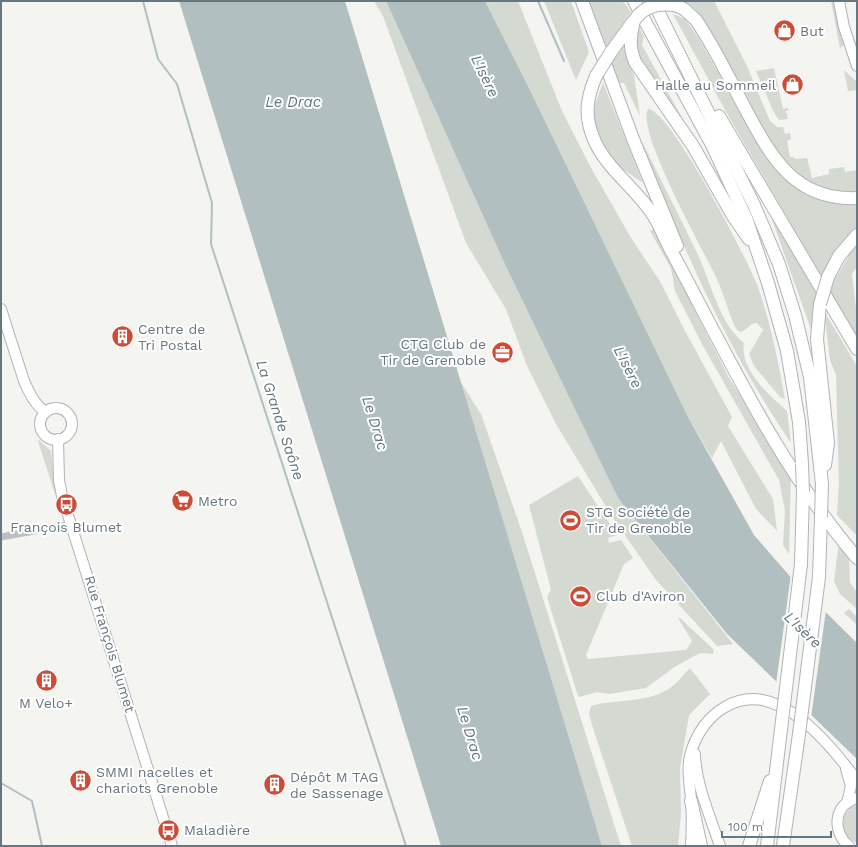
<svg xmlns="http://www.w3.org/2000/svg" width="858" height="847" font-family="'Work Sans',sans-serif">
	<rect width="100%" height="100%" fill="#f4f4f1"/>
	<g fill="#d4d9d1">
		<polygon points="374,1 386,1 437,114 618,498 733,644 717,646 656,580 611,515 556,424 527,366 506,309 466,243 383,16"/>
		<polygon points="485,1 518,1 562,111 590,166 631,238 661,283 684,329 732,417 728,426 773,499 777,531 756,509 721,441 712,458 689,419 529,88"/>
		<polygon points="544,1 571,1 589,52 576,80"/>
		<polygon points="588,1 623,1 631,12 605,49"/>
		<polygon points="681,1 714,1 747,66 770,121 777,127 783,127 785,134 790,133 791,139 787,141 790,157 794,157 795,159 807,158 812,178 829,174 829,169 844,167 845,172 857,170 857,194 817,189 797,176 777,156 716,41 696,10 688,3"/>
		<polygon points="831,1 834,1 844,45 840,48"/>
		<polygon points="673,14 685,19 698,37 754,136 787,180 816,198 850,204 857,203 857,232 823,279 725,110"/>
		<polygon points="638,26 644,36 642,45 687,127 636,54 634,34"/>
		<polygon points="623,43 627,59 634,75 640,116 624,83 619,83 610,62"/>
		<polygon points="774,68 783,109 788,108 789,110 786,111 788,119 779,120 774,113 756,71"/>
		<polygon points="844,70 857,82 857,90 848,91"/>
		<polygon points="603,83 643,183 617,165 596,133 592,112"/>
		<path d="M 648,109 C 670,109 749,262 758,287 C 771,324 778,361 785,399 L 780,397 L 754,366 L 749,354 L 763,330 L 757,323 L 752,324 L 742,332 L 738,331 L 734,325 C 727,307 722,288 713,271 C 701,246 636,130 648,109 Z"/>
		<path d="M 642,141 C 660,179 680,217 698,255 C 711,283 720,325 744,343 C 739,369 769,395 787,411 L 791,443 C 727,349 681,246 642,141 Z"/>
		<polygon points="768,208 817,295 814,338"/>
		<polygon points="654,229 729,378 791,472 789,554 783,545 785,511 779,480 702,344 675,291 671,268 650,231"/>
		<polygon points="857,246 857,267 852,274 857,317 857,338 829,290 850,253"/>
		<polygon points="824,311 857,366 857,536 837,515 839,483 836,375 830,360"/>
		<polygon points="460,381 481,414 522,532 621,846 602,846"/>
		<polygon points="39,440 51,451 56,497 38,441"/>
		<polygon points="578,476 617,535 608,538 609,543 621,540 633,558 624,564 586,655 588,659 686,650 692,641 678,618 680,618 714,650 713,654 701,653 694,656 673,668 646,688 609,694 597,692 579,697 578,696 547,597 551,590 529,505"/>
		<polygon points="839,542 849,559 850,582 857,593 857,609 840,594 834,581"/>
		<polygon points="849,609 857,617 857,625 844,613"/>
		<path d="M 690,668 L 710,694 L 689,715 L 680,768 L 681,814 L 678,846 L 632,846 L 594,731 L 589,714 L 591,706 C 616,699 644,703 667,690 C 675,686 683,675 690,668 Z"/>
		<path d="M 857,804 L 857,843 C 838,835 839,811 857,804 Z"/>
	</g>
	<g fill="#b2bfc1">
		<polygon points="179,1 345,1 602,846 441,846"/>
		<polygon points="386,1 485,1 529,88 689,419 754,535 794,581 857,643 857,759 727,634 618,498 505,264"/>
	</g>
	<polygon fill="#f4f4f1" points="791,574 826,610 811,718 776,684"/>
	<g fill="none" stroke-linecap="round" stroke-linejoin="round">
		<g stroke="#b2bfc1" stroke-width="2">
			<polyline points="143,1 158,59 177,84 212,203 211,244 406,846"/>
			<polyline points="538,1 564,61"/>
			<polyline points="1,783 32,801 42,846"/>
		</g>
		<defs>
			<g id="secondary">
				<polyline points="839,1 844,27 857,66"/>
				<path d="M 1,309 L 24,381 C 29,392 35,406 46,412"/>
				<circle cx="56" cy="424" r="16"/>
				<polyline points="58,439 59,480 62,496 172,846"/>
				<path d="M 695,754 C 696,785 710,816 720,846"/>
				<polyline points="846,769 851,786 847,803"/>
				<path d="M 691,846 C 692,831 692,815 691,800 C 690,784 686,767 691,752 C 697,733 708,717 725,707 C 777,676 829,744 857,780"/>
				<path d="M 849,846 C 832,833 833,804 857,798"/>
			</g>
			<g id="highway">
				<polyline points="582,1 633,139 677,246"/>
				<polyline points="634,1 712,145 746,218 768,283 787,351 799,422 802,464"/>
				<polyline points="653,1 754,205 779,264 795,315 810,377 822,484"/>
				<path d="M 675,5 L 684,9 L 696,20 C 715,48 730,80 746,110 C 771,157 795,201 857,198"/>
				<path d="M 634,21 C 630,36 629,47 635,62 L 693,146 L 733,216 L 749,239"/>
				<polyline points="611,52 632,23"/>
				<path d="M 596,76 C 587,97 584,115 593,137 C 605,169 638,189 655,218 C 662,230 667,244 674,256 C 729,359 781,469 857,558"/>
				<polyline points="719,116 857,349"/>
				<polyline points="828,277 839,256 857,235"/>
				<polyline points="820,304 817,339 828,443 825,465"/>
				<polyline points="801,564 803,492"/>
				<polyline points="819,577 821,517"/>
				<polyline points="691,801 701,846"/>
				<polyline points="749,846 770,781"/>
				<polyline points="767,846 782,721"/>
				<polyline points="783,846 799,734"/>
			</g>
		</defs>
		<use href="#secondary" stroke="#afb4b7" stroke-width="12"/>
		<use href="#highway" stroke="#b0b4b6" stroke-width="14"/>
		<polyline stroke="#bcc0c3" stroke-width="7" points="1,537 72,524"/>
		<use href="#secondary" stroke="#fff" stroke-width="10"/>
		<use href="#highway" stroke="#fff" stroke-width="12"/>
		<defs>
			<g id="highway-bridge">
				<path d="M 634,21 C 643,6 658,3 675,5"/>
				<polyline points="596,76 611,52"/>
				<polyline points="820,304 828,277"/>
				<polyline points="802,464 803,492"/>
				<polyline points="821,517 822,484"/>
				<polyline points="782,721 801,564"/>
				<polyline points="799,734 819,577"/>
			</g>
		</defs>
		<use href="#highway-bridge" stroke="#b0b4b6" stroke-width="14" stroke-linecap="butt"/>
		<use href="#highway-bridge" stroke="#fff" stroke-width="12"/>
	</g>
	<defs>
		<symbol id="shop-disc" viewBox="-11 -11 22 22"><circle r="9.5" fill="#ce4b37" stroke="#fff"/><path d="M-5-2.5h2.3a2.7 3.5 0 0 1 5.4 0H5L5.5 6h-11ZM-1.5-2.5h3a1.5 2.3 0 0 0-3 0Z" fill="#fff"/></symbol>
		<symbol id="building-disc" viewBox="-11 -11 22 22"><circle r="9.5" fill="#ce4b37" stroke="#fff"/><path d="M-4-6H4V6H1V3H-1V6H-4ZM-2.5-4.3h1.7v1.8h-1.7ZM.8-4.3h1.7v1.8H.8ZM-2.5-1h1.7V.8h-1.7ZM.8-1h1.7V.8H.8Z" fill="#fff"/></symbol>
		<symbol id="office-disc" viewBox="-11 -11 22 22"><circle r="9.5" fill="#ce4b37" stroke="#fff"/><path d="M-6-3h4V-5.5h4V-3h4V5H-6ZM-1-4.5V-3h2v-1.5ZM-6 0V1H6V0Z" fill="#fff"/></symbol>
		<symbol id="supermarket-disc" viewBox="-11 -11 22 22"><circle r="9.5" fill="#ce4b37" stroke="#fff"/><path d="M-6-5.5h2.5l.6 2H6L4.5 2H-2.5L-4.4-4H-6ZM-1.5 3.2a1.3 1.3 0 1 0 .1 0ZM3 3.2a1.3 1.3 0 1 0 .1 0Z" fill="#fff"/></symbol>
		<symbol id="bus-disc" viewBox="-11 -11 22 22"><circle r="9.5" fill="#ce4b37" stroke="#fff"/><path d="M-5-6H5V4H4V6H2V4H-2V6H-4V4H-5ZM-3.5-4V0h7V-4ZM-3.5 1.2v1.5H-2V1.2ZM2 1.2v1.5H3.5V1.2Z" fill="#fff"/></symbol>
		<symbol id="stadium-disc" viewBox="-11 -11 22 22"><circle r="9.5" fill="#ce4b37" stroke="#fff"/><path d="M0-5a6.5 5 0 1 0 0 10a6.5 5 0 1 0 0-10ZM-3.5-1.8h7v3.6h-7Z" fill="#fff"/></symbol>
	</defs>
	<g fill-rule="evenodd">
		<use href="#shop-disc" x="772" y="18" width="25" height="25"/>
		<use href="#shop-disc" x="780" y="72" width="25" height="25"/>
		<use href="#building-disc" x="110" y="324" width="25" height="25"/>
		<use href="#office-disc" x="490" y="340" width="25" height="25"/>
		<use href="#supermarket-disc" x="170" y="488" width="25" height="25"/>
		<use href="#bus-disc" x="54" y="492" width="25" height="25"/>
		<use href="#stadium-disc" x="558" y="508" width="25" height="25"/>
		<use href="#stadium-disc" x="568" y="584" width="25" height="25"/>
		<use href="#building-disc" x="34" y="668" width="25" height="25"/>
		<use href="#building-disc" x="68" y="768" width="25" height="25"/>
		<use href="#building-disc" x="262" y="772" width="25" height="25"/>
		<use href="#bus-disc" x="156" y="818" width="25" height="25"/>
	</g>
	<g text-anchor="middle" stroke-width="4" stroke-linejoin="round" paint-order="stroke">
		<g font-size="14" fill="#67777f" stroke="#fff" text-anchor="start">
			<text x="800" y="36">But</text>
			<text x="776" y="90" text-anchor="end">Halle au Sommeil</text>
			<text x="138" y="334">Centre de<tspan x="138" dy="16">Tri Postal</tspan></text>
			<text x="486" y="349" text-anchor="end">CTG Club de<tspan x="486" dy="16">Tir de Grenoble</tspan></text>
			<text x="198" y="506">Metro</text>
			<text x="586" y="517">STG Société de<tspan x="586" dy="16">Tir de Grenoble</tspan></text>
			<text x="66" y="532" text-anchor="middle">François Blumet</text>
			<text x="596" y="601">Club d'Aviron</text>
			<text x="46" y="708" text-anchor="middle">M Velo+</text>
			<text x="96" y="777">SMMI nacelles et<tspan x="96" dy="16">chariots Grenoble</tspan></text>
			<text x="290" y="782">Dépôt M TAG<tspan x="290" dy="16">de Sassenage</tspan></text>
			<text x="184" y="835">Maladière</text>
		</g>
		<g font-size="14" fill="#67777f" stroke="#fff">
			<text transform="translate(110 644) rotate(73)" y="5">Rue François Blumet</text>
		</g>
		<g font-size="15" font-style="italic" fill="#63777c" stroke="#fff">
			<text transform="translate(485 76) rotate(64)" y="5">L'Isère</text>
			<text x="293" y="107">Le Drac</text>
			<text transform="translate(628 367) rotate(63)" y="5">L'Isère</text>
			<text transform="translate(280 420) rotate(72)" y="5">La Grande Saône</text>
			<text transform="translate(375 423) rotate(73)" y="5">Le Drac</text>
			<text transform="translate(803 630) rotate(44)" y="5">L'Isère</text>
			<text transform="translate(470 733) rotate(73)" y="5">Le Drac</text>
		</g>
	</g>
	<rect width="858" height="847" fill="none" stroke="#67777f" stroke-width="4"/>
	<path d="M722 831v6h109v-6" fill="none" stroke="#67777f" stroke-width="2"/>
	<text x="728" y="831" font-size="12" fill="#67777f" stroke="#ffffff" stroke-width="3" paint-order="stroke">100 m</text>
</svg>
